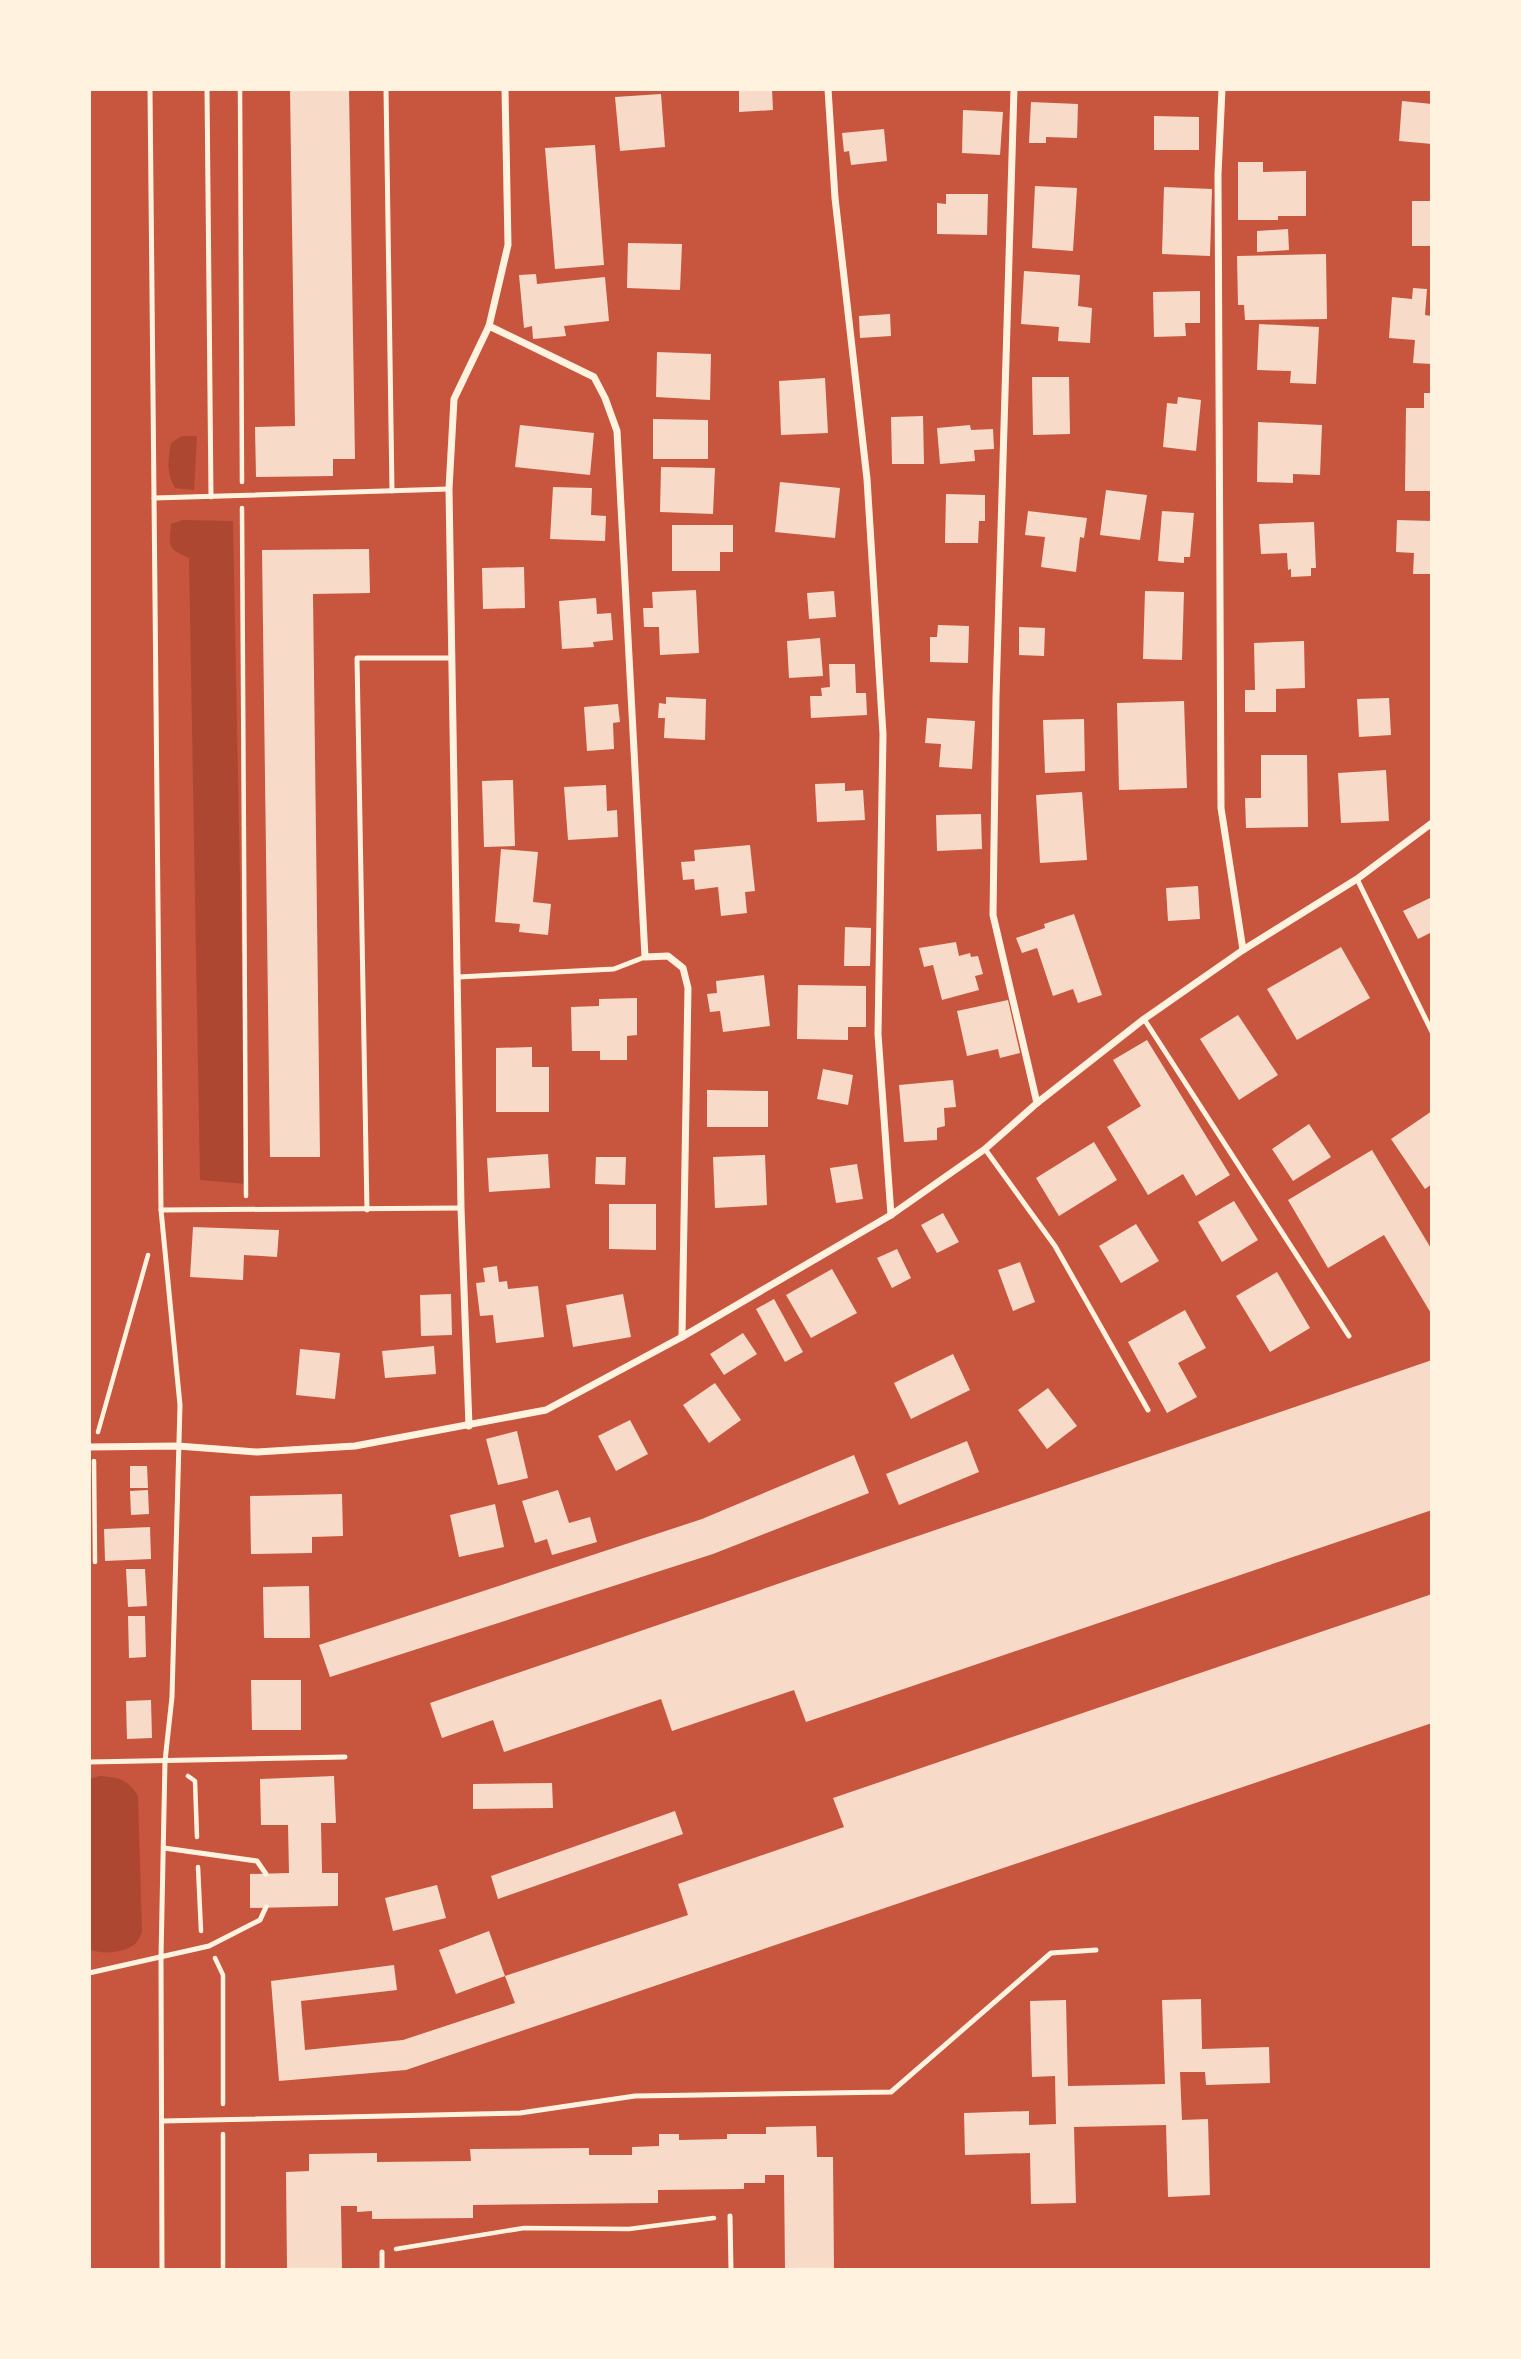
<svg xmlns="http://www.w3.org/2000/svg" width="1521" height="2359" font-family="Barlow,sans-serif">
	<rect width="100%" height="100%" fill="#c8553d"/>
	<g fill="#ae4732">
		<path d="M 182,436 L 197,436 L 194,490 L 175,488 C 166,473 168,460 171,443 Z"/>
		<path d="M 183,520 L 233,521 L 246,1184 L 200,1180 L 189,558 C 167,548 169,547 171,524 Z"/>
		<path d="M 100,1776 C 118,1777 129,1780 138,1796 L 142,1932 C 140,1936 139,1940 136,1943 C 127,1953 101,1955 89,1949 L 89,1779 Z"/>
	</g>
	<g fill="#f7dbc8">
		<polygon points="290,89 349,89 355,459 333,459 333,476 256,477 255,427 295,426"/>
		<polygon points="739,89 772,89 773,110 739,112"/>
		<polygon points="661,94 665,147 620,151 615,97"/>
		<polygon points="1402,101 1432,104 1432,144 1399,141"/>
		<polygon points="1031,102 1078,104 1077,138 1046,137 1046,143 1029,143"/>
		<polygon points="963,110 1003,112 1000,155 962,153"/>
		<polygon points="1154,116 1199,117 1199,150 1154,150"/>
		<polygon points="884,129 887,161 851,165 849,151 844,152 842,133"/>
		<polygon points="595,145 604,265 555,269 545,148"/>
		<polygon points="1238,162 1263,162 1263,172 1306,171 1306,216 1278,216 1278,220 1238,220"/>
		<polygon points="1035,186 1077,188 1073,251 1032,248"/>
		<polygon points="1164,187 1212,189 1210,256 1162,254"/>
		<polygon points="946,194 988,194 987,235 937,234 937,203 946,204"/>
		<rect x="1412" y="201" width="20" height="45"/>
		<polygon points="1288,229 1289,250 1257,252 1257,231"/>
		<polygon points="628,243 682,244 680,290 627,288"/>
		<polygon points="1326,254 1327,319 1245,320 1244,305 1238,305 1237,256"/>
		<polygon points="1024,271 1080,275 1078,306 1092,308 1090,343 1058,341 1059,327 1021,324"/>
		<polygon points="536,274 537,284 605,277 609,321 564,326 566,336 533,339 532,326 524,328 519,275"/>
		<polygon points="1413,288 1427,289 1425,315 1432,316 1432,364 1413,363 1415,340 1389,338 1392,297 1412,299"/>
		<polygon points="1200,291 1200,323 1185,323 1186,336 1154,337 1153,292"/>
		<polygon points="890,314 891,336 860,338 859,316"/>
		<polygon points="1259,324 1319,327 1316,384 1290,383 1291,371 1257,370"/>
		<polygon points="657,352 711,354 710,400 656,397"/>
		<polygon points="1032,377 1069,377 1070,434 1033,435"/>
		<polygon points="825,378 828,433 781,435 779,381"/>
		<polygon points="1424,393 1432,393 1432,491 1405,491 1406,408 1424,408"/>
		<polygon points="1178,397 1201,400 1196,451 1163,447 1167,403 1177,404"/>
		<polygon points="923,416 924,464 892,464 891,417"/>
		<polygon points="653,419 708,420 708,459 653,459"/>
		<polygon points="1258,422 1322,425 1320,475 1293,474 1293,483 1257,482"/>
		<polygon points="520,425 594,433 590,475 515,467"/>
		<polygon points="970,425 971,430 993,429 994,449 974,450 975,461 940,464 937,428"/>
		<polygon points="661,467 715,468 713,514 660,512"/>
		<polygon points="780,482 840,488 835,538 775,532"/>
		<polygon points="553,487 592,488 591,515 606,516 605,541 550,539"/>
		<polygon points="1106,490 1147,495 1140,540 1100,535"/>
		<polygon points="946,494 985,495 985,521 979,521 978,543 945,543"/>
		<polygon points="1028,511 1087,518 1084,538 1080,537 1076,572 1041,567 1045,537 1025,535"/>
		<polygon points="1162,511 1194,513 1190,557 1184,557 1184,563 1158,561"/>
		<polygon points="1397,520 1432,521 1432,574 1413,574 1414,553 1396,552"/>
		<polygon points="1314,522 1316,568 1311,568 1311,576 1291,577 1291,569 1288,570 1287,553 1261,554 1259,524"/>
		<polygon points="672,525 733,525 733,552 720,552 720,571 672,571"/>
		<polygon points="369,549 370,593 313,594 320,1157 270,1157 262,550"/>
		<polygon points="524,567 525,608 483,609 482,568"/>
		<polygon points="696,590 699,653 660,655 659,627 644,627 643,608 653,608 652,592"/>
		<polygon points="834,591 836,617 809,619 807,593"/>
		<polygon points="1145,591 1184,592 1182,660 1143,659"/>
		<polygon points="596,598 597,614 611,613 613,640 593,642 594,647 562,649 559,601"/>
		<polygon points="938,625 969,626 968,663 930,662 930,637 937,637"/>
		<polygon points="1019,627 1045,628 1044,656 1019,655"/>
		<polygon points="820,638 823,676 789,678 787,641"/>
		<polygon points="1304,641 1305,688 1276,689 1276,712 1245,712 1245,690 1255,690 1254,643"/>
		<polygon points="829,664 855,664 856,693 866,693 867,715 811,718 810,696 822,696 821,688 830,687"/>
		<polygon points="666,697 706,699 705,740 664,738 665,718 658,718 659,703 666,704"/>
		<polygon points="1389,698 1391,735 1359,737 1357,699"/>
		<polygon points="1184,701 1187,788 1119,790 1117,703"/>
		<polygon points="618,704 620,722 613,723 614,749 587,751 584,707"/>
		<polygon points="927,718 975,721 972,769 939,767 941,744 925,743"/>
		<polygon points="1084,719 1085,771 1045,773 1043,720"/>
		<polygon points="1261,755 1307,755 1308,827 1246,828 1245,798 1261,798"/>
		<polygon points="1386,770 1389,821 1341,823 1338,773"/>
		<polygon points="513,780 515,846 484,847 482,781"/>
		<polygon points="845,783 845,791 863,790 865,820 817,822 815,784"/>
		<polygon points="606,785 607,811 617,810 618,837 568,840 564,787"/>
		<polygon points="1082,792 1087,860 1040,863 1036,795"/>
		<polygon points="981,814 982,849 937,851 936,815"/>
		<polygon points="750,845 755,891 745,892 747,913 721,916 718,887 695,890 694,879 683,880 681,862 695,861 694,850"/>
		<polygon points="501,849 538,852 533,902 551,904 548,935 519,932 520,924 495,922"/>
		<polygon points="1198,886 1200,919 1168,921 1166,888"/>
		<polygon points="1432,897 1432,932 1418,939 1403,911"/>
		<polygon points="1074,914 1102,995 1078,1003 1073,989 1053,996 1037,948 1022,953 1016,938 1045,928 1044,924"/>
		<polygon points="845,927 871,928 870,966 844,966"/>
		<polygon points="956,942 959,956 970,953 971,957 978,956 983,974 975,976 979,990 942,1000 933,965 924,967 919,948"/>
		<polygon points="1341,947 1370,998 1297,1040 1267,989"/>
		<polygon points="764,975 770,1026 723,1032 720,1011 710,1012 707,994 717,993 716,981"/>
		<polygon points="798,985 866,986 866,1027 848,1027 848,1040 797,1039"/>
		<polygon points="637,998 637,1035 627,1036 627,1060 600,1060 600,1051 572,1051 571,1007 599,1006 599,999"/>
		<polygon points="1008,1000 1020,1053 1000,1058 998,1049 967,1056 957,1011"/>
		<polygon points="1238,1015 1278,1075 1239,1100 1200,1039"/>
		<polygon points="1147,1040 1230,1175 1196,1196 1183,1174 1148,1195 1107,1127 1141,1106 1113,1060"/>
		<polygon points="532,1047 532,1067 549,1067 549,1112 496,1112 496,1048"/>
		<polygon points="823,1069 853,1075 848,1105 817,1099"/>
		<polygon points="953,1080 956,1107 944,1108 945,1126 937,1128 937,1140 904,1142 899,1085"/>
		<polygon points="707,1090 768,1091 768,1127 707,1127"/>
		<polygon points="1432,1111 1432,1184 1425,1189 1391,1139"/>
		<polygon points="1309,1124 1331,1157 1293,1181 1272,1149"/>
		<polygon points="1094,1142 1117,1180 1059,1216 1036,1178"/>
		<polygon points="1372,1150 1432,1250 1432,1315 1384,1235 1328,1268 1288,1200"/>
		<polygon points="548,1154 550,1188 489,1192 487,1158"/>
		<polygon points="765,1155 767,1205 715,1208 713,1157"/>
		<polygon points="596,1157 626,1157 625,1185 595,1184"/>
		<polygon points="857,1164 863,1199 836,1203 830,1168"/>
		<polygon points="1234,1201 1258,1240 1222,1262 1198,1222"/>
		<polygon points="609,1204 656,1204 656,1250 609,1249"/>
		<polygon points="943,1213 959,1242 937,1253 921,1225"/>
		<polygon points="1136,1224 1159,1261 1121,1283 1099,1246"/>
		<polygon points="193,1227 279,1230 277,1257 244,1255 243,1280 190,1277"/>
		<polygon points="897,1249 911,1278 892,1288 877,1258"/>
		<polygon points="1020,1262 1035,1302 1013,1311 998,1270"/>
		<polygon points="497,1266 499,1282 507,1281 508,1289 538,1286 544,1337 496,1343 493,1315 480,1316 476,1283 485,1282 483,1268"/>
		<polygon points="832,1269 857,1313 811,1338 786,1295"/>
		<polygon points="1277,1272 1310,1328 1270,1352 1236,1296"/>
		<polygon points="451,1294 452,1335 421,1336 420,1295"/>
		<polygon points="623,1294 631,1337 573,1347 566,1305"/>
		<polygon points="774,1299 803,1352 785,1362 756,1309"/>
		<polygon points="1185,1310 1206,1348 1178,1363 1197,1397 1167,1413 1128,1342"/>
		<polygon points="743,1333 757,1354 724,1375 710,1354"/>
		<polygon points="434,1346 436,1374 385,1378 382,1351"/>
		<polygon points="300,1349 340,1353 335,1399 296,1395"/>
		<polygon points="953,1354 970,1390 911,1419 894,1383"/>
		<polygon points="1432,1360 1432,1510 806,1722 794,1690 672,1731 661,1699 504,1752 493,1720 442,1738 430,1703"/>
		<polygon points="715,1383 741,1420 709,1443 683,1405"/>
		<polygon points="1048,1388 1077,1426 1047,1449 1018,1410"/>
		<polygon points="630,1420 648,1454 616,1471 598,1436"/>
		<polygon points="517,1431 528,1478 498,1485 486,1439"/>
		<polygon points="967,1441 979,1472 899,1505 886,1474"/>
		<polygon points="854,1455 869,1493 713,1554 330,1677 319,1645 702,1519"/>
		<polygon points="130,1466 147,1466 148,1488 130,1488"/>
		<polygon points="148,1490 149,1514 131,1515 130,1491"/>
		<polygon points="558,1490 569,1523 590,1517 597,1542 552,1555 547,1539 535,1543 522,1501"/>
		<polygon points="342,1494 343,1536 312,1537 312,1553 251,1554 250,1496"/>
		<polygon points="495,1504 504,1547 459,1557 450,1515"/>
		<polygon points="150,1527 151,1559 105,1561 104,1529"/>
		<polygon points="126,1569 145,1569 147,1606 128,1607"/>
		<polygon points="309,1586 310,1638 264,1638 263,1587"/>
		<polygon points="1432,1594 1432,1723 406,2070 279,2081 271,1981 394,1965 397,1990 301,2001 305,2050 403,2040 515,2003 505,1976 456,1994 439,1950 489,1931 505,1976 688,1915 678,1884 844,1827 833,1798"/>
		<polygon points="128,1616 145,1616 146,1657 129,1658"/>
		<polygon points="251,1680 301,1680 301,1730 252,1730"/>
		<polygon points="151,1700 152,1738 127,1739 126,1701"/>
		<polygon points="334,1776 336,1823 321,1823 322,1873 338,1873 338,1906 250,1908 250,1874 289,1873 288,1825 261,1825 260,1779"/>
		<polygon points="552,1783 553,1808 473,1809 473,1784"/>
		<polygon points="675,1811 683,1834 498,1899 491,1876"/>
		<polygon points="437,1885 446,1918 393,1931 385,1898"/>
		<polygon points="1201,1999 1202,2049 1269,2047 1270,2083 1206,2085 1205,2072 1180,2072 1182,2120 1208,2119 1210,2195 1168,2197 1166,2125 1074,2127 1076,2203 1031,2204 1030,2153 965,2155 964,2113 1029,2111 1029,2125 1056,2124 1055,2076 1032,2077 1030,2001 1066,2000 1068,2086 1165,2084 1162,2000"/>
		<polygon points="816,2126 817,2157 833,2157 834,2270 785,2270 784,2175 765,2175 765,2183 744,2183 744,2189 658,2190 658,2203 473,2205 473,2218 372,2219 372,2211 357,2212 357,2206 341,2206 342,2270 287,2270 286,2172 309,2171 309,2154 377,2153 377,2162 471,2161 470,2149 589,2148 589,2155 632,2155 632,2147 659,2146 659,2134 679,2134 679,2140 727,2139 727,2134 766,2134 766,2127"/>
	</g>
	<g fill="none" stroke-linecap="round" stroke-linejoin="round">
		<g stroke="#fff3e0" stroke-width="4.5">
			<polyline points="240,89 242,482"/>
			<polyline points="242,508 246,1196"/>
			<polyline points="98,1432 148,1255"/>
			<polyline points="94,1461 95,1562"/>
			<polyline points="188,1776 195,1781 197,1837"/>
			<polyline points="198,1867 201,1931"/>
			<polyline points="215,1958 223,1975 223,2104"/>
			<polyline points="223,2134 223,2270"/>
			<polyline points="396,2249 524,2228 629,2229 714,2218"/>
		</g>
		<g stroke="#fff3e0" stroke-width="5">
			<polyline points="150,89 161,1210 461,1208"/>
			<polyline points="207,89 211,497"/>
			<polyline points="386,89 392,491"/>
			<polyline points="154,498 449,489"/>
			<polyline points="1357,879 1432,1032"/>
			<polyline points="459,977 614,969 645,957"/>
			<polyline points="1144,1019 1349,1336"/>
			<polyline points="985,1149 1055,1246 1148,1410"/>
			<polyline points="161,1210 180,1405 172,1697 165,1761 161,1957 162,2270"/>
			<polyline points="367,1210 357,658 452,658"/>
			<polyline points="89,1762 345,1757"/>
			<polyline points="164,1848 257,1861 266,1874"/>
			<polyline points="89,1973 209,1946 260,1920 266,1907"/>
			<polyline points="162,2121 520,2113 635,2096 891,2092 1051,1953 1096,1950"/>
			<polyline points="730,2216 731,2270"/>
			<polyline points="382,2252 382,2270"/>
		</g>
		<g stroke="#fff3e0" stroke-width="7">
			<polyline points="505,89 508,245 489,326 594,377 605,398 617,431 645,957 668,956 683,968 688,988 682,1337"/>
			<polyline points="828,89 835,198 867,479 883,734 878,1034 891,1215"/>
			<polyline points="1014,89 996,697 993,915 1037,1103"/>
			<polyline points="1222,89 1218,174 1221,808 1243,950"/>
			<polyline points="469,1426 461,1208 449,489 454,399 489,326"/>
			<polyline points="89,1447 178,1446 257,1452 355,1446 546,1410 682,1337 891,1215 985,1149 1037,1103 1144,1019 1243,950 1357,879 1432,823"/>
		</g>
	</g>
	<rect width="1521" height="2359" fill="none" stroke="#fff3e0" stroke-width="182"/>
</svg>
